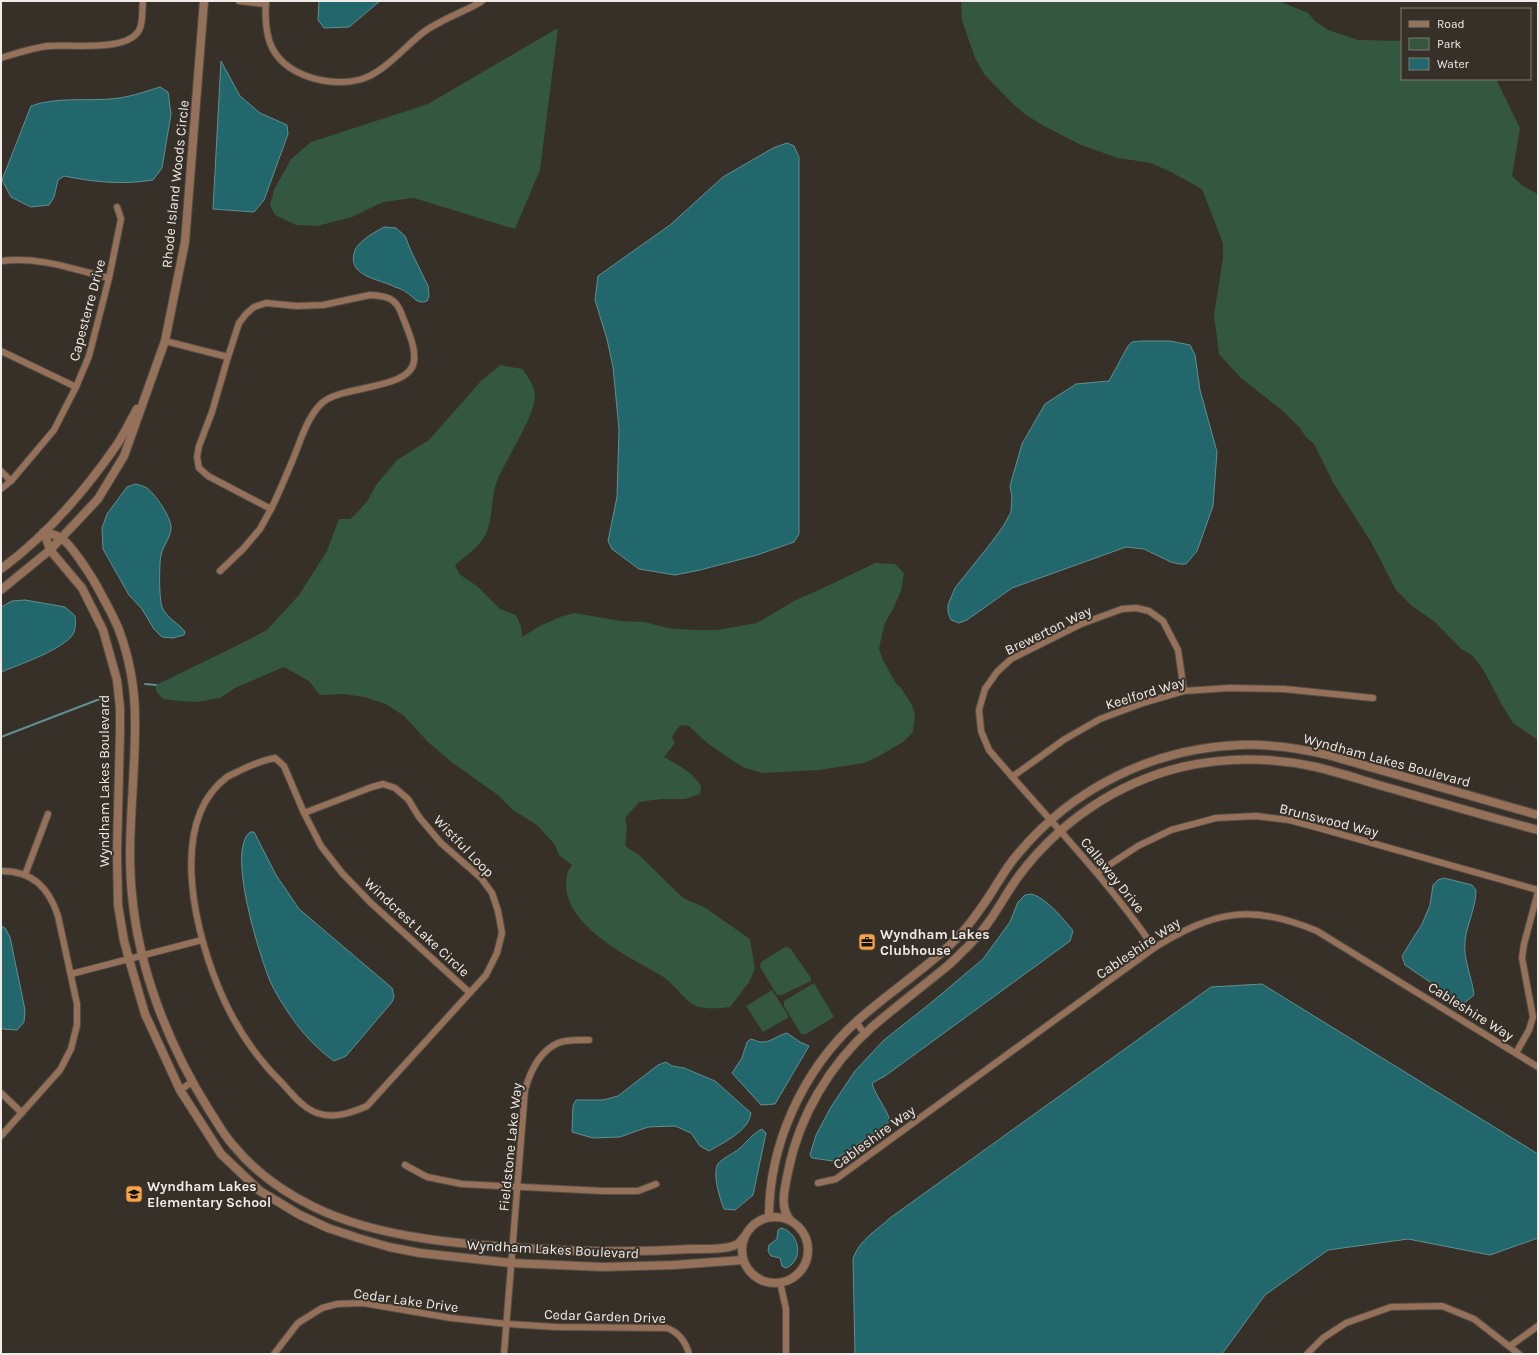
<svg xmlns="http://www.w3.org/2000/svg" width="1539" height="1355" font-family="Karla,sans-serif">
	<rect width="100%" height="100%" fill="#373029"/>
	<g fill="#335740">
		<polygon points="961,1 1279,1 1308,13 1315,21 1328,30 1358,40 1402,41 1402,79 1496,79 1520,128 1512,176 1523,186 1538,194 1538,740 1513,723 1502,705 1484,671 1472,655 1461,649 1435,622 1412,606 1396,590 1371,542 1334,484 1314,444 1306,437 1300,428 1284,412 1241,378 1219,354 1214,315 1223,258 1223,243 1202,189 1171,172 1151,163 1118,158 1081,145 1044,126 1026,115 1013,104 984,74 975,58 962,20"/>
		<polygon points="558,28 540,170 515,229 414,198 383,202 352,217 317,226 296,225 275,215 270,205 274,190 291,159 311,142 428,104"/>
		<path d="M 500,365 L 523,369 C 527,376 534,385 535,394 C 536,415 506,459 497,481 C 490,498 494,525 482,540 C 475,550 464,557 455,565 L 459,574 L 477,586 L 500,609 L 516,615 L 521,626 L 522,637 L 540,626 L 560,617 L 574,613 L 621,621 L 644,622 L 668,628 L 693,630 L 717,630 L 757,623 L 794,601 L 834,583 L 875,563 L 895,564 L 904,573 L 901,591 L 893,609 L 885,623 L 882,634 L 879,649 L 883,660 L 895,682 L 901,688 L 912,705 L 915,715 L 913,732 L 903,742 L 879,756 L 864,763 L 819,770 L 763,773 L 745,768 L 733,761 L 706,742 L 689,726 L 681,725 L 677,729 L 672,737 L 675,743 L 664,757 C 678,765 692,771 701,786 L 700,794 L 685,799 L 661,799 L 639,802 L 625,818 L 627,828 L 625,846 L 639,855 L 683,898 L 704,907 L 750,939 L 755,969 L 749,982 L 730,1007 C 719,1008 707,1010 696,1006 C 686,1002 673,983 662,976 C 629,957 557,923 567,876 C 567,872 570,868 572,865 L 559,855 L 555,845 L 537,825 L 513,810 L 498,795 L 454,764 L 427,741 L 404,716 L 386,704 L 364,697 L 344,694 L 320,695 L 309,681 L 284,667 L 235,688 L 220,698 L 196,702 L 179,701 L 163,699 L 156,691 L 156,685 L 232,648 L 267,630 L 299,595 L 327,551 L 339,519 L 350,519 L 354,516 L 368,500 L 376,485 L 397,460 L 429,440 L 481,381 Z"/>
		<polygon points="785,947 790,948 811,978 811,981 782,995 777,995 760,967 761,962"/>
		<polygon points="814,983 834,1017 806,1034 801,1034 784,1006 784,1001"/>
		<polygon points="772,990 789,1017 763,1032 746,1006"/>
	</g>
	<g fill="#22676c" stroke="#608f91">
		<polygon points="319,1 380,1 349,27 324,28 318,20"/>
		<polygon points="221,61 240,96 260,113 287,125 288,134 264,200 254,212 213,209"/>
		<path d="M 160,87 L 168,92 L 171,114 L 162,168 L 153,180 C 122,185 93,182 64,176 L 58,180 L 54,197 L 49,205 L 31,207 L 11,197 L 2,180 L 31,106 C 55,97 84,101 110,99 C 127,98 144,92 160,87 Z"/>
		<polygon points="787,143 794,146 799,157 799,534 794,542 757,555 700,570 675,575 639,569 612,549 608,541 617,497 619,429 613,367 607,339 595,300 598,276 670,225 723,177 773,148"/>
		<path d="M 384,227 L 396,228 L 405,236 L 411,251 L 428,286 L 429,296 L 427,301 C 417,305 414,297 406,292 C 403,290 399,288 395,287 C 381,279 345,277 355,250 C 360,240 375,232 384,227 Z"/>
		<polygon points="1141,341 1170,341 1190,345 1195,355 1200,390 1217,452 1213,506 1197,551 1186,564 1179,564 1171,562 1144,549 1126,547 1012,588 967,620 959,623 951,620 948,612 948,605 955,588 991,543 1004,525 1011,512 1012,497 1010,486 1022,444 1045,404 1076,384 1109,381 1128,346 1132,342"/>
		<path d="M 135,484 C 139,485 144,486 147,488 C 155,494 171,517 171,527 C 171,538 163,545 161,555 C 159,565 159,599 162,607 C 166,618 179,623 185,632 L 184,635 L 173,638 L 162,637 L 154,629 L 142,609 L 129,595 L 103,549 L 102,528 L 107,514 L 127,487 Z"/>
		<path d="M 25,600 L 65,607 L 75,616 C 76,623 76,631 71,637 C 56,652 21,664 1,672 L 1,607 L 12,601 Z"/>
		<path d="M 250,832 L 254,832 L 276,875 L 299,909 L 392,988 L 394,996 L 392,1002 L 346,1056 L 334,1061 C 317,1049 302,1033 290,1015 C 283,1005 275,992 270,981 C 260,956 226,851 250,832 Z"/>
		<path d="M 1444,878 L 1472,885 L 1476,890 C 1476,908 1467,923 1465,941 C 1463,959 1472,977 1474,995 L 1464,1003 L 1452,997 L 1405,965 L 1402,956 L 1422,924 L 1430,905 L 1433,885 L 1438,880 Z"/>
		<path d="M 1031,894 C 1045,897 1064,919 1073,931 L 1070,941 L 885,1076 L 872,1083 C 876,1097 886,1107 890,1121 L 884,1126 L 833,1161 L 812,1158 L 810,1155 L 816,1135 L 831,1107 L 855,1071 L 884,1040 L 932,1002 L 983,959 L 1010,922 L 1018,902 L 1025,895 Z"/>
		<polygon points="1,926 5,928 10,937 25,1010 24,1022 17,1030 3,1029 1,1028"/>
		<path d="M 1262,984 L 1538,1154 L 1538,1238 L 1490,1255 L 1408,1239 L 1328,1250 L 1265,1295 L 1222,1354 L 855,1354 L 853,1259 C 859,1240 876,1231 890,1218 L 1211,987 Z"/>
		<path d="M 787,1033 L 800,1042 L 809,1046 L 775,1104 L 761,1105 L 732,1073 L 742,1058 L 747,1042 L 751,1039 C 755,1040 758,1042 761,1042 C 770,1043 778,1035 787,1033 Z"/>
		<path d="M 666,1062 L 672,1066 L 684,1068 L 715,1081 L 751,1113 C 748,1132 724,1142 709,1151 L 700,1146 L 691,1133 L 675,1126 L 648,1127 L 620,1137 L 593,1138 L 572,1132 L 573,1106 L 576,1100 L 603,1100 L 618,1096 L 658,1065 Z"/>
		<path d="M 762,1129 L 766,1133 L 753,1195 L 735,1210 L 724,1209 C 720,1199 712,1174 718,1164 C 722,1158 733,1154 739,1149 C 747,1142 751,1135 762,1129 Z"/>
		<path d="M 781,1228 C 799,1232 805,1260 786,1268 L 782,1266 L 780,1258 L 771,1256 L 768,1251 L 769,1245 L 777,1239 L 778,1230 Z"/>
	</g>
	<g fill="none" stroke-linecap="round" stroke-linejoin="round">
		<g stroke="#608f91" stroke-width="2">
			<polyline points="145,684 156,685"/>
			<polyline points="1,737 105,697"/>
		</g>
		<defs>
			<g id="minor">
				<polyline points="239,1 266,4"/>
				<path d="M 266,1 C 265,14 266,31 270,43 C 283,77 332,88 362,79 C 385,72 406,45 425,31 C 437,23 450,17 463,11 C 469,8 477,5 482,1"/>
				<path d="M 1,58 C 17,53 32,48 48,46 C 69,44 131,53 140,28 C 143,21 142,9 143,1"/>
				<path d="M 1,261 C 38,256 73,269 109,278"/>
				<path d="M 370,295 C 386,296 396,297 402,315 C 407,329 416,346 414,361 C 411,390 341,385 322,403 C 307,417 301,440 293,459 C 286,476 279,493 271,509 L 208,476 L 199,468 L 197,457 L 199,446 L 212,412 L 228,357 L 239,323 L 246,314 L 254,307 L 266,303 L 297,306 L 323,305 Z"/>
				<polyline points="165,341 228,357"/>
				<polyline points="1,351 76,387"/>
				<polyline points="1,471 11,481"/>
				<polyline points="1,489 11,481 54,430 76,387 89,356 109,278 121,219 117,207"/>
				<polyline points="220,571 243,549 260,529 271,509"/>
				<polyline points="1012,777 1065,739 1100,719 1143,703 1184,691 1229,688 1284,689 1373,698"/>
				<path d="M 304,813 L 372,787 L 383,784 L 395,788 L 408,799 L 419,817 L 441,843 L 481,878 L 492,893 L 498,911 L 502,933 L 497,953 L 486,975 L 367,1106 C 351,1113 334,1119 317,1113 C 303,1108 293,1095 283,1084 C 259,1061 238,1030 224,1000 C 197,941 165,824 227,777 C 232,774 238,772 243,769 C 254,764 263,760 275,758 L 284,766 L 304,813 L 321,846 L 342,873 L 371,903 L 470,993"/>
				<path d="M 1,871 C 33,871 49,888 58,916 L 77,1004 L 77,1025 L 71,1049 L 60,1070 L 1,1136"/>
				<polyline points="1097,873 1138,846 1171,830 1216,818 1256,816 1289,820 1326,830 1538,890"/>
				<polyline points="25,875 48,814"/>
				<path d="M 1154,948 C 1106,877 1045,816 989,750 L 981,731 L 979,710 L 985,689 L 997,672 L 1011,659 L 1081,624 L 1122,609 L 1136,608 L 1149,611 L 1163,621 L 1178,650 L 1184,691"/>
				<polyline points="71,974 202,940"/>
				<polyline points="856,1022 865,1034"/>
				<polyline points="1516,1053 1529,1030 1533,1017 1522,958 1524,944 1538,892"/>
				<polyline points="180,1090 192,1082"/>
				<polyline points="1,1093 22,1113"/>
				<polyline points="405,1165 427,1177 462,1184 603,1191 638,1191 656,1184"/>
				<path d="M 818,1183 L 836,1179 L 1154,948 C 1214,911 1251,903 1317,931 L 1538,1067"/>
				<polyline points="780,1282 786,1309 786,1354"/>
				<polyline points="1510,1346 1538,1326"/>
				<path d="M 274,1354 L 298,1323 L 322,1308 L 337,1304 L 363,1303 L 451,1318 L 507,1324 L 556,1327 L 667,1328 C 678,1332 686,1342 689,1354"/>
				<path d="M 504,1354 L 525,1090 C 530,1072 540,1051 558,1043 C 568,1039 579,1040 589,1040"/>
				<polyline points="1307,1354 1323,1338 1346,1323 1391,1307 1442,1306 1474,1319 1519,1354"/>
			</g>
			<g id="tertiary">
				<polyline points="44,532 50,550 82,588 103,630 117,680 120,708 120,732 117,852 118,905 124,941 129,959 145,1014 180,1090 221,1154 260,1191 300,1215 328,1228 358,1238 389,1247 420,1253 511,1263 603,1267 674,1265 743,1260"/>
				<path d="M 44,532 C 50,534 57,535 61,538 C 72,545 94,580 100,592 C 107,605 114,617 119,630 C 129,657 135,690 135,719 C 136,778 126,837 132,895 C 139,971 169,1046 209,1110 C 217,1122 224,1135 233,1145 C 255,1172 283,1192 314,1207 C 379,1239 468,1245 539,1249 C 590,1252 641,1252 691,1249 C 704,1249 721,1250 733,1246 C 739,1244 739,1243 743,1238"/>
				<path d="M 1,569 C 46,536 84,492 116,446 C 124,435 130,421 137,409"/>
				<polyline points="1,590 50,550 98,499 124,456 165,341 185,242 204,1"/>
				<circle cx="775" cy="1250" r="33"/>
				<path d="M 769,1217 C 769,1144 803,1070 857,1021 C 887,994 921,972 950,945 C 962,934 972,921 981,908 C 994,891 1003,871 1017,855 C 1072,788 1154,748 1240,745 C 1270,744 1299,748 1328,755 L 1538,815"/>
				<path d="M 790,1220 C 779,1206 785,1188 788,1172 C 799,1116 830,1064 872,1027 C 893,1009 914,993 935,976 C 944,969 953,962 961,953 C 971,944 980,934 988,923 C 999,908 1007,892 1018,877 C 1058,823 1116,783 1182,767 C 1226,757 1271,757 1316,767 C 1342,773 1367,782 1393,789 C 1441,803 1489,817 1538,830"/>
			</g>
		</defs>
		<use href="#minor" stroke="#554e47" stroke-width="8"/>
		<use href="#tertiary" stroke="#554e47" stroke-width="10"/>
		<use href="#minor" stroke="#947158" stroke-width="6"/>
		<use href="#tertiary" stroke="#947158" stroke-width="8"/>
	</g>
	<defs>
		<symbol id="office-square" viewBox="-11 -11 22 22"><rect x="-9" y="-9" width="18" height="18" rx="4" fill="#f6a247" stroke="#373029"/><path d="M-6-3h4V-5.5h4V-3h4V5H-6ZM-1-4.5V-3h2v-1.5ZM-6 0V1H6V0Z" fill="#111"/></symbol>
		<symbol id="school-square" viewBox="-11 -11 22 22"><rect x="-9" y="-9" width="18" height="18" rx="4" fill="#f6a247" stroke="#373029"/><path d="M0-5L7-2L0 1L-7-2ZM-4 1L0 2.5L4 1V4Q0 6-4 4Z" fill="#111"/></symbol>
	</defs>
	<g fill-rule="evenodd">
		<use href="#office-square" x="857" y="932" width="20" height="20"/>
		<use href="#school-square" x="124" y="1184" width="20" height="20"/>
	</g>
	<g text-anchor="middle" stroke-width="4" stroke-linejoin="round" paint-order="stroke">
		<g font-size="14" fill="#f0ebe7" stroke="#373029">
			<text transform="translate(175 184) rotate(-84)" y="5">Rhode Island Woods Circle</text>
			<text transform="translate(87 310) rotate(-75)" y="5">Capesterre Drive</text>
			<text transform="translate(1048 630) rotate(-26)" y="5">Brewerton Way</text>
			<text transform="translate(1145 693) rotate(-17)" y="5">Keelford Way</text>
			<text transform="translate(1387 760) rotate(15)" y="5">Wyndham Lakes Boulevard</text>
			<text transform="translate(104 781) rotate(-90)" y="5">Wyndham Lakes Boulevard</text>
			<text transform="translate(1329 820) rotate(14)" y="5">Brunswood Way</text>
			<text transform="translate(464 846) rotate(46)" y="5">Wistful Loop</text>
			<text transform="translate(1113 875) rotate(51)" y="5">Callaway Drive</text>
			<text transform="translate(417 927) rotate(43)" y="5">Windcrest Lake Circle</text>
			<text transform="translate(1138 948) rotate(-34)" y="5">Cableshire Way</text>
			<text transform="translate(1471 1011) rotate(32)" y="5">Cableshire Way</text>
			<text transform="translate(874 1137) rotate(-36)" y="5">Cableshire Way</text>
			<text transform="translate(510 1147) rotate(-84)" y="5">Fieldstone Lake Way</text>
			<text transform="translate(553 1249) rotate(3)" y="5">Wyndham Lakes Boulevard</text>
			<text transform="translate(406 1300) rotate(8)" y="5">Cedar Lake Drive</text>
			<text transform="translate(605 1316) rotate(2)" y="5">Cedar Garden Drive</text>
		</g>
		<g font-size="14" font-weight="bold" fill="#f0ebe7" stroke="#373029" text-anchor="start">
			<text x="880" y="939">Wyndham Lakes<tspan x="880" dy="16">Clubhouse</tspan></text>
			<text x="147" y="1191">Wyndham Lakes<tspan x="147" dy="16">Elementary School</tspan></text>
		</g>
	</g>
	<rect width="1539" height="1355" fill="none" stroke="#f0ebe7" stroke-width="4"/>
	<rect x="1401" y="8" width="130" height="72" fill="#373029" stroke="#817b75"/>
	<rect x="1409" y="21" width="20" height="6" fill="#947158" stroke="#817b75"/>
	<text x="1437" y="28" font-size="12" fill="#f0ebe7">Road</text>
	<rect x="1409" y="38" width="20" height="12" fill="#335740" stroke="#817b75"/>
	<text x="1437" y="48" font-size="12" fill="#f0ebe7">Park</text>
	<rect x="1409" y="58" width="20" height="12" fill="#22676c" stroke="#817b75"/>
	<text x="1437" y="68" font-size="12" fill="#f0ebe7">Water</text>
</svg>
